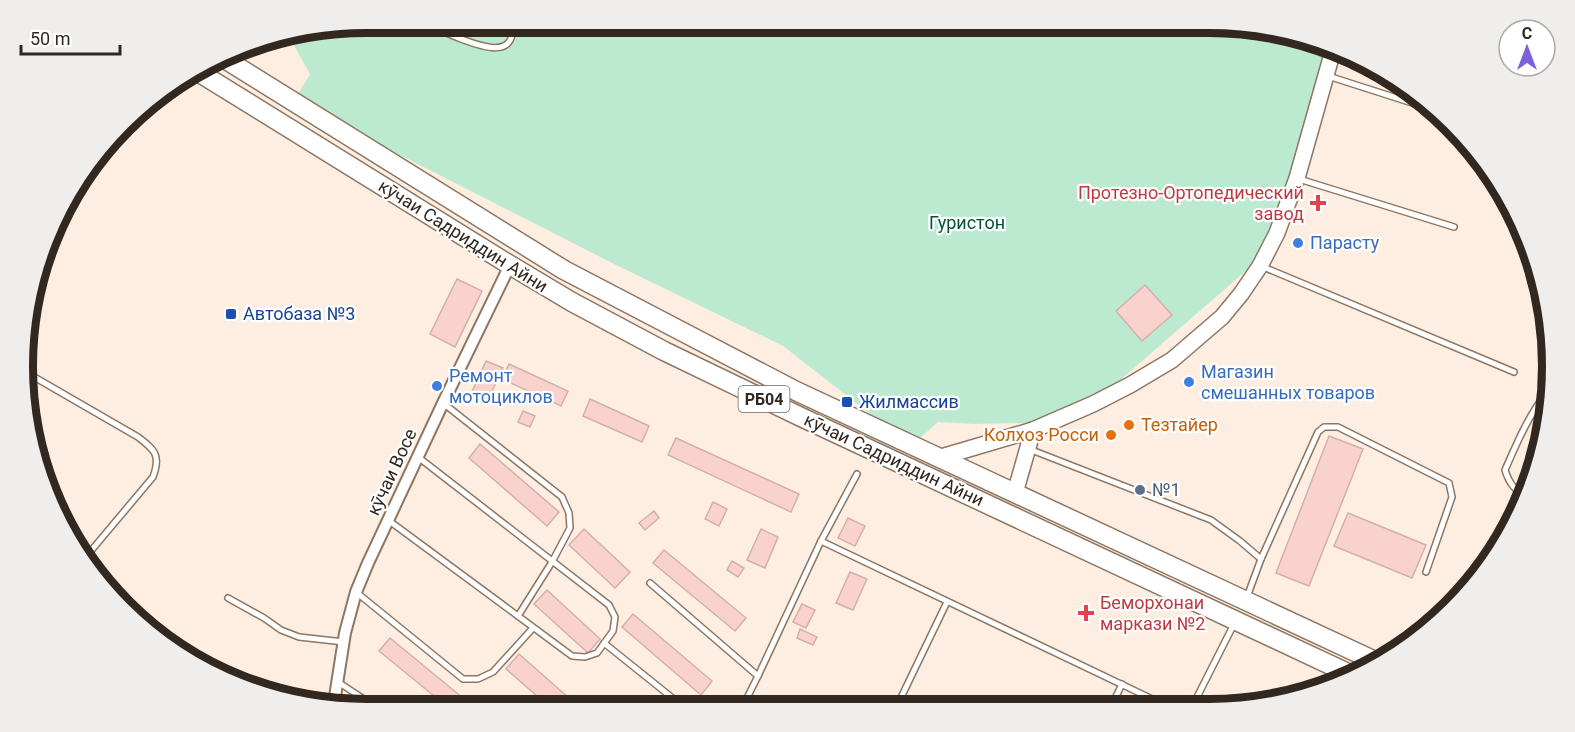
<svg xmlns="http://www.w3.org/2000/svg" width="1575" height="732" font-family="Roboto,sans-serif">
	<rect width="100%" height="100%" fill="#feeee1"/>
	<polygon fill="#bcead0" points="366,23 1209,23 1330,47 1279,242 1072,422 974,424 938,422 911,446 783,346 616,265 294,101 310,74 288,35"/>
	<g fill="#f9d2cd" stroke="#d2b0ac" stroke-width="1.5">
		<polygon points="457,279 482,291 455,347 430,334"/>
		<polygon points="1145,285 1172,315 1142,341 1116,311"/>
		<polygon points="486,361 503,368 487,402 471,394"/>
		<polygon points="509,364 568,391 561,406 502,379"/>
		<polygon points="590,399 649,426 642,442 583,416"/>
		<polygon points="523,411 535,416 530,427 518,422"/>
		<polygon points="1329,436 1363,449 1309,586 1276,573"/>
		<polygon points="676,438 799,494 791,512 668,455"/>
		<polygon points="480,444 559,512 547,526 469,458"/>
		<polygon points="713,502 727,509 719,526 705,519"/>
		<polygon points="654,511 659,518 645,530 639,523"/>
		<polygon points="1348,513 1426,545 1412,578 1334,546"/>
		<polygon points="848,518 865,526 855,546 838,538"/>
		<polygon points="584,529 630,572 615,588 569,545"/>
		<polygon points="761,529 778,537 765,568 747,560"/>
		<polygon points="664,550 746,618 735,631 653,563"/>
		<polygon points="732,561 744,568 738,577 727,570"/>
		<polygon points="850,572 867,579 853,610 836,603"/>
		<polygon points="547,590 600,639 588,653 534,604"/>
		<polygon points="802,604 815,610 806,628 793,622"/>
		<polygon points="633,614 712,681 701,695 622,627"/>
		<polygon points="800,629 817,637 813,645 797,638"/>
		<polygon points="390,638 469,703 464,709 450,709 379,651"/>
		<polygon points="519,654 569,698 559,709 552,709 506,669"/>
	</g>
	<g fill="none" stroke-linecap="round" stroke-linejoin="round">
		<defs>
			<g id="lane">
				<path d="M 421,23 C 432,27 444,32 456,37 C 477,45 517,62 512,23"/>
				<polyline points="1328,76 1431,109"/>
				<polyline points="1299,179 1454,227"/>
				<polyline points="1261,266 1514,372"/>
				<path d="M 29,374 L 138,437 C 155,450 161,455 153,477 L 90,552 L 86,559"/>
				<polyline points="1029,449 1211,520 1240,541 1261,559 1247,597"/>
				<polyline points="418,457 609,605 615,617 613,631 597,653 585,657 572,656 518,616 552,562 570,528 569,513 562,497 443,403"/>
				<path d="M 1527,497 C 1515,491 1509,483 1505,470 C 1517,443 1528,416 1547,392"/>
				<polyline points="388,520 518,616"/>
				<polyline points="821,541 1169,707"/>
				<polyline points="1261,559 1318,432 1324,427 1338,427 1449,483 1452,497 1426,572"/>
				<polyline points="650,583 758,676"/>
				<polyline points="356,592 463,679 478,679 493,672 533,628"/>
				<polyline points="228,598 264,618 281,630 299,637 344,642"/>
				<polyline points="604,643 685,708"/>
				<polyline points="338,682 379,709"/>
				<polyline points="1111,707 1122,684"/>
				<polyline points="1192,707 1235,622"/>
				<polyline points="742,708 758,676 821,541 857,474"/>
				<polyline points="896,708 947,602"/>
				<path d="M 479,709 C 490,698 501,700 512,709"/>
			</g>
			<polyline id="street" points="334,703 345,633 356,592 368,563 443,403 510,265"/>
			<g id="secondary">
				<polyline points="938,458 1033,430 1093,404 1130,385 1172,360 1222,317 1241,294 1260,266 1277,233 1297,178 1334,47"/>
				<polyline points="1015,493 1033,430"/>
			</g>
			<g id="highway">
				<polyline points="225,59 564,270 679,330 796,391 1377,662"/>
				<polyline points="200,73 510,265 572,302 664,351 801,417 1354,676"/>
			</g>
		</defs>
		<use href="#lane" stroke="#8d7663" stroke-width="8"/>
		<use href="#street" stroke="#8d7663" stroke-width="14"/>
		<use href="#secondary" stroke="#8d7663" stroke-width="18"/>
		<use href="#highway" stroke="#8d7663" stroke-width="21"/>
		<use href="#lane" stroke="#fff" stroke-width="5"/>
		<use href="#street" stroke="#fff" stroke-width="10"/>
		<use href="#secondary" stroke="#fff" stroke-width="15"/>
		<use href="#highway" stroke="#fff" stroke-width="18"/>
	</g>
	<g fill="#e0444e" stroke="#fff" stroke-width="2">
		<path d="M1315 194h6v6h6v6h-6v6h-6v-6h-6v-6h6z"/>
		<path d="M1083 604h6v6h6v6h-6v6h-6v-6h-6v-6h6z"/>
	</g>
	<g fill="#3f7fe0" stroke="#fff" stroke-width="2">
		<circle cx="1298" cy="243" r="6"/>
		<circle cx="1189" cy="382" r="6"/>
		<circle cx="437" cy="386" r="6"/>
	</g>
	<g fill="#1a4fb4" stroke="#fff" stroke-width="2">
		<rect x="225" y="308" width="12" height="12" rx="3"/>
		<rect x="841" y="396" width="12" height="12" rx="3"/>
	</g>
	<g fill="#e8710a" stroke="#fff" stroke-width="2">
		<circle cx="1129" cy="425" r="6"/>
		<circle cx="1111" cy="435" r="6"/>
	</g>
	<circle fill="#5c6f8a" stroke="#fff" stroke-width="2" cx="1140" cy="490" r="6"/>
	<g text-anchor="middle" stroke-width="4.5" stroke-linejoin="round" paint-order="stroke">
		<rect fill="#fff" stroke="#706863" stroke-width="1.5" x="738.5" y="386" width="51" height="26" rx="4.5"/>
		<g font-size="16" font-weight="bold" fill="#322820">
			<text x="764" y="405">РБ04</text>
		</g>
		<g font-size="18" fill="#be3a42" stroke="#fff" text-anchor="end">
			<text x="1304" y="199">Протезно-Ортопедический<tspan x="1304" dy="21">завод</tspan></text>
			<text x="1100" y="609" text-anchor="start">Беморхонаи<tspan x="1100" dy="21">маркази №2</tspan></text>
		</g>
		<g font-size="18" fill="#055135" stroke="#fff">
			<text x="967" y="229">Гуристон</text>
		</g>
		<g font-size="18" fill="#322820" stroke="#fff">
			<text transform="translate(463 236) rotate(32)" y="6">кӯчаи Садриддин Айни</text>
			<text transform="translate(894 460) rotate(25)" y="6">кӯчаи Садриддин Айни</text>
			<text transform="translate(392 472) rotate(-65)" y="6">кӯчаи Восе</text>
		</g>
		<g font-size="18" fill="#366cbe" stroke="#fff" text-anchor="start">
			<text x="1310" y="249">Парасту</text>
			<text x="1201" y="378">Магазин<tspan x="1201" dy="21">смешанных товаров</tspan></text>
			<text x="449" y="382">Ремонт<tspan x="449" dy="21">мотоциклов</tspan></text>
		</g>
		<g font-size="18" fill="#164399" stroke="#fff" text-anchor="start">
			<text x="243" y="320">Автобаза №3</text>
			<text x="859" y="408">Жилмассив</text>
		</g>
		<g font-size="18" fill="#c56008" stroke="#fff" text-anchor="start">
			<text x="1141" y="431">Тезтайер</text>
			<text x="1099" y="441" text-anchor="end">Колхоз Росси</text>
		</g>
		<g font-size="18" fill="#4e5e75" stroke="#fff" text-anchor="start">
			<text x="1152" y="496">№1</text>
		</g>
	</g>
	<path d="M0 0H1575V732H0ZM366 33H1209A333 333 0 0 1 1542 366V366A333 333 0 0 1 1209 699H366A333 333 0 0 1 33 366V366A333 333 0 0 1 366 33Z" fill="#efeeed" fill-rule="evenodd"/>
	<path fill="none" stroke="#322820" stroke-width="8" d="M366 33H1209A333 333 0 0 1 1542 366V366A333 333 0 0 1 1209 699H366A333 333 0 0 1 33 366V366A333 333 0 0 1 366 33Z"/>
	<g transform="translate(1527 48)"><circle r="28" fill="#ffffff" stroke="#ada9a6" stroke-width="1.5"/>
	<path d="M0-4.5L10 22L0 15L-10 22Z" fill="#7d61db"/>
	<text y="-9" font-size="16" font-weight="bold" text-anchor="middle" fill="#322820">С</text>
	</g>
	<path d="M21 45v9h99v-9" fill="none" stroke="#322820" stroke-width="3"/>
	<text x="30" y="45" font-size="18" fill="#322820" stroke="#ffffff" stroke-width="4.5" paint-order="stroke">50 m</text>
</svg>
